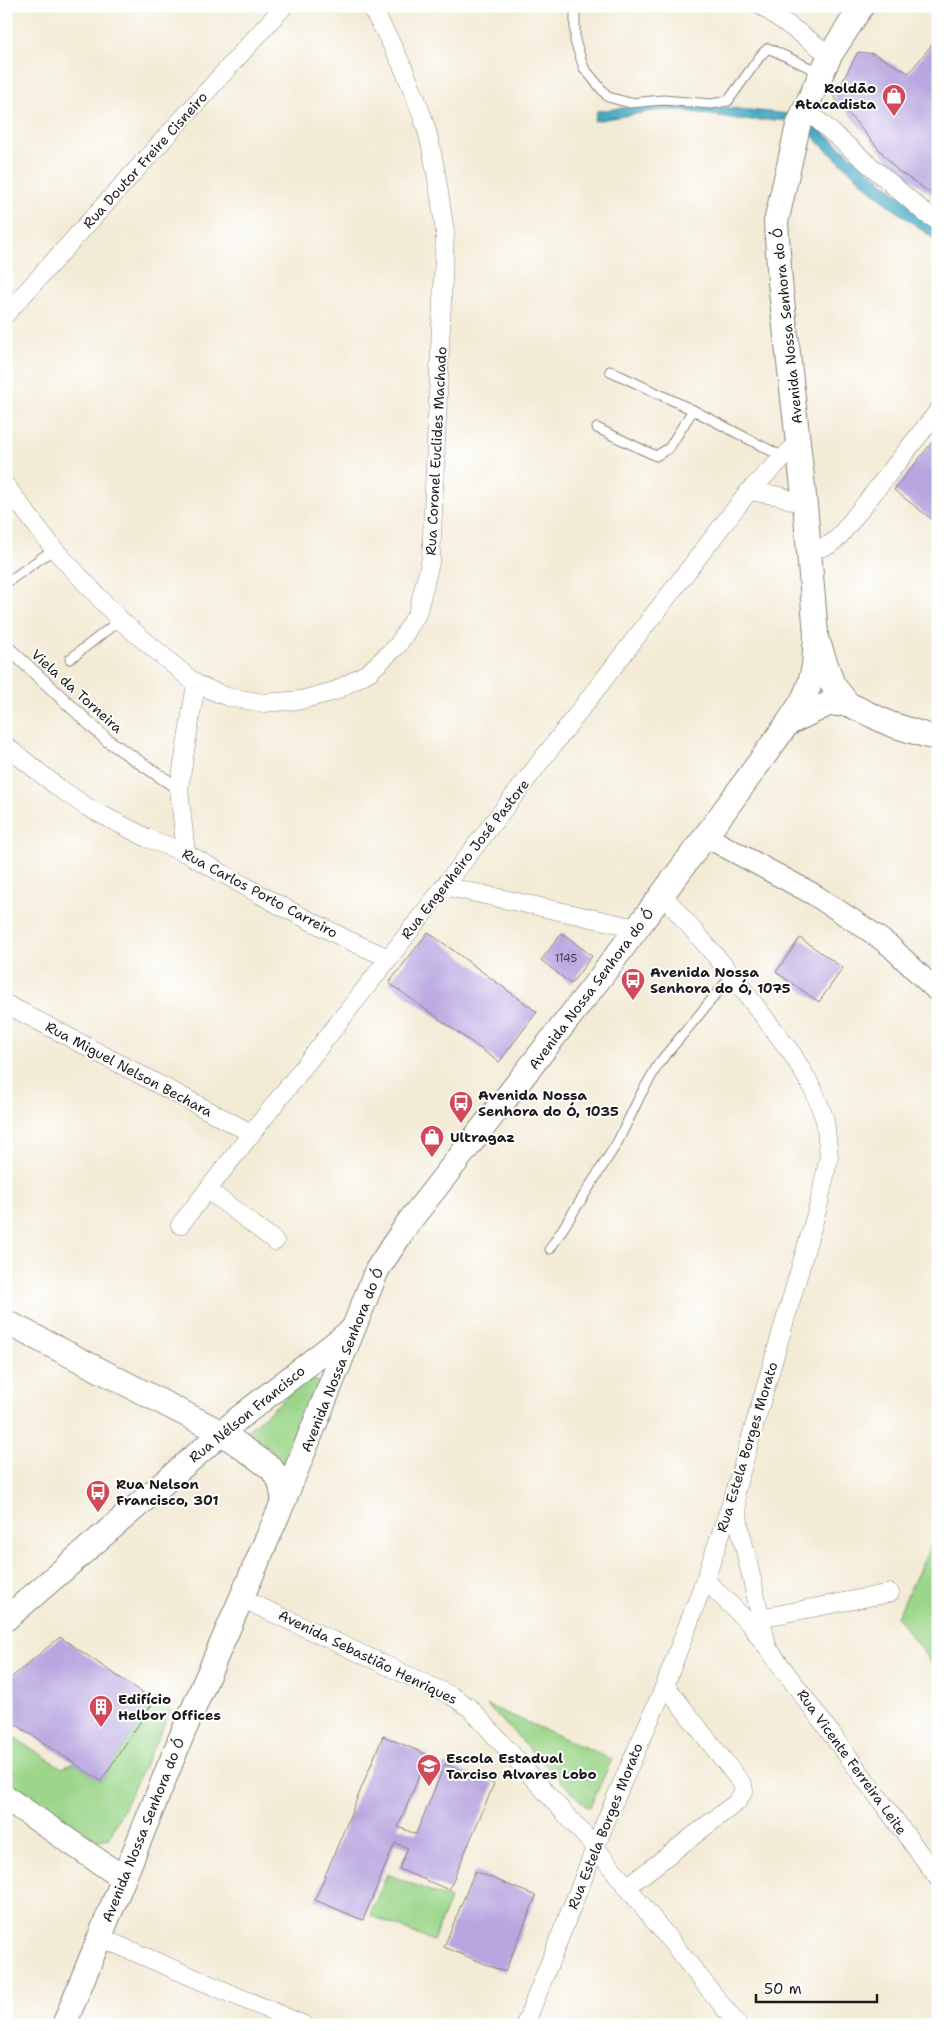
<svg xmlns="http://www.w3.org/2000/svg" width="944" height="2031" font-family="'Shantell Sans',sans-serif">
	<rect width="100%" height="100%" fill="#fff"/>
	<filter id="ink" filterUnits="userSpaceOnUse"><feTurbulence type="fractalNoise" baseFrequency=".02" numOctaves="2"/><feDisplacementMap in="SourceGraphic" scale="10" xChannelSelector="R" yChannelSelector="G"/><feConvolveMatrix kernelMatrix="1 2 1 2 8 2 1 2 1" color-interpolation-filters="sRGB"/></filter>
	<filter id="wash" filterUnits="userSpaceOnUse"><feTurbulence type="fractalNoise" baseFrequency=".0096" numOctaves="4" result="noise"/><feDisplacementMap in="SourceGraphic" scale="20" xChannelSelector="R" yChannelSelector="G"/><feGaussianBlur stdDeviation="1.12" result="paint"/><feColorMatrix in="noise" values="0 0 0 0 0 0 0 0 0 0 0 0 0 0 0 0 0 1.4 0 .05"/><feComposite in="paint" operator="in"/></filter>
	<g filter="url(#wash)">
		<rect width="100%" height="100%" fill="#f3ebd6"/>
		<g fill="#9bd68a" stroke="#5c7953">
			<polygon points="306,1381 317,1381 321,1386 285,1470 267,1446 244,1433"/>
			<polygon points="938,1530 938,1672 897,1617"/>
			<polygon points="156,1697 171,1711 109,1838 97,1841 6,1780 6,1732 62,1768 74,1763 101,1781"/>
			<polygon points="487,1705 612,1759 590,1807 585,1806"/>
			<polygon points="387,1874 450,1899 433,1941 370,1915"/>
		</g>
		<g fill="#43a9c3" stroke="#306270">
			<polygon points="670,102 789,114 786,120 743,120 682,110 654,111 594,121 597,111"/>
			<polygon points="813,124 938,227 938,242 886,203 822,146 811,134"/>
		</g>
		<g id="blocks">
			<g fill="#b8a6e0">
				<polygon points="938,37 938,198 897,170 834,97 858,52 874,54 909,73"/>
				<polygon points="938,435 938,524 894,490"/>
				<polygon points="428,932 537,1012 499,1062 389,983"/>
				<polygon points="562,933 592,956 571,984 541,960"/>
				<polygon points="800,938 843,968 819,1002 776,972"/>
				<polygon points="60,1637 154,1701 101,1781 6,1718 6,1682"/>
				<polygon points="383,1736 428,1755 398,1827 416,1834 445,1764 494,1784 449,1890 399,1869 408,1848 395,1843 363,1920 315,1900"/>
				<polygon points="475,1871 536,1896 505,1972 444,1947"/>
			</g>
		</g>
	</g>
	<g filter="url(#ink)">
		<use href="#blocks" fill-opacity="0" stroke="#888479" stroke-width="1"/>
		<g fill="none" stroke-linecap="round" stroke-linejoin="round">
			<defs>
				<g id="service">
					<polyline points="575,6 575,41 584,68 608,97 630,103 663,100 711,104 728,101 761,55 768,48 821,73"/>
					<polyline points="610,371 693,410 783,457"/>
					<polyline points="597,428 656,456 669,448 693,410"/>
					<polyline points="6,583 54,549"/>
					<polyline points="70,659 120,620"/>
					<polyline points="550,1249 617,1143 641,1094 659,1063 732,975"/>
				</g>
				<polyline id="pedestrian" points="6,646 107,740 179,789"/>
				<g id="minor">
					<polyline points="762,6 830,55"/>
					<polyline points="805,109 925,213 938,221"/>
					<polyline points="6,314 284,6"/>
					<path d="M 6,486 L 54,549 L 120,620 L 196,684 L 228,697 L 264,703 L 301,700 L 335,691 L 369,672 L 398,645 L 417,614 L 431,559 L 445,232 C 440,199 436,164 427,131 C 414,88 394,45 370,6"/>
					<polyline points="749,491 780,496 805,505"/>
					<polyline points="810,551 829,545 838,538 938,411"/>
					<polyline points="6,746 59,788 87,807 147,838 186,853 277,904 350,941 389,958"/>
					<polyline points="186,853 179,789 196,684"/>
					<polyline points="444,886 637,928"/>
					<polyline points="6,1004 251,1133"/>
					<polyline points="208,1190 275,1241"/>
					<polyline points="180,1225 389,958 749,491 798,443"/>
					<polyline points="736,1497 739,1524 766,1641"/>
					<polyline points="705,1580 750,1624 938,1878"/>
					<polyline points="241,1598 452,1696 470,1708 595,1847 738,2025"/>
					<polyline points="750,1624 760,1618 890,1593"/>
					<polyline points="627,1887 737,1802 744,1791 743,1785 665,1685"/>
					<polyline points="99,1937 304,2025"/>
					<polyline points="525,2025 609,1813 665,1685 705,1580 735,1492 818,1207 829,1157 825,1120 814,1091 793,1055 732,975 662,894"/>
				</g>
				<polyline id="tertiary" points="705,836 813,894 871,932 890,946 938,992"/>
				<g id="secondary">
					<polyline points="819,645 833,685 848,704 890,724 928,736 938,737"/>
					<polyline points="789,723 828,704 848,704"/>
					<polyline points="6,1322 222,1433 271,1468 280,1481 284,1500"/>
					<polyline points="6,1619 239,1418 352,1330"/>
					<polyline points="6,1798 123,1878"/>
					<polyline points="64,2025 182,1735 284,1500 377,1270 408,1223 600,978 716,822 788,723 802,702 809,686 814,667 816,634 805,505 780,282 776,222 798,126 805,109 830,55 862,6"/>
				</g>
			</defs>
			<use href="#service" stroke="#888479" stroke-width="11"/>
			<use href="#pedestrian" stroke="#888479" stroke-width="14"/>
			<use href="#minor" stroke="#888479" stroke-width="19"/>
			<use href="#tertiary" stroke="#888479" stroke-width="23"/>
			<use href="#secondary" stroke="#888479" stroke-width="26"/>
			<use href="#service" stroke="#fff" stroke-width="9"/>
			<use href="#pedestrian" stroke="#fff" stroke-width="12"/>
			<use href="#minor" stroke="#fff" stroke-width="18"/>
			<use href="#tertiary" stroke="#fff" stroke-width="21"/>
			<use href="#secondary" stroke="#fff" stroke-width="24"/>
		</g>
	</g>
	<defs>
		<symbol id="shop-pin" viewBox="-11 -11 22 30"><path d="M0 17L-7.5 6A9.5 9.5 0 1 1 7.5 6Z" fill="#d1495b" stroke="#fff"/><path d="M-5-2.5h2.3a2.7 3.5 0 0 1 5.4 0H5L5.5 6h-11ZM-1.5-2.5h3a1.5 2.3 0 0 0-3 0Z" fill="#fff"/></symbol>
		<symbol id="bus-pin" viewBox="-11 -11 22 30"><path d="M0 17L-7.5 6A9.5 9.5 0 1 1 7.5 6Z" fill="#d1495b" stroke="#fff"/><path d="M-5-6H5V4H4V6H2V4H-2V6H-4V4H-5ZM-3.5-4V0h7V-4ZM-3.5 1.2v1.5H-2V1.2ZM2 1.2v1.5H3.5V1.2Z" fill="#fff"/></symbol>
		<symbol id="building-pin" viewBox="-11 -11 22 30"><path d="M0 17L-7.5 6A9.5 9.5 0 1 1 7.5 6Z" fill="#d1495b" stroke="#fff"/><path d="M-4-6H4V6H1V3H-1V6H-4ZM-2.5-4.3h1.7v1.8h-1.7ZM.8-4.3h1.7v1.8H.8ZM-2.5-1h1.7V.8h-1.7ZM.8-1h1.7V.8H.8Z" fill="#fff"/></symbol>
		<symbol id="school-pin" viewBox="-11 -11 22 30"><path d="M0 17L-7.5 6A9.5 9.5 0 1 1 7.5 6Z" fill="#d1495b" stroke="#fff"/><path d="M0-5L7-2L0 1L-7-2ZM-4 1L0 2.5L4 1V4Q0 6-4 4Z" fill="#fff"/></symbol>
	</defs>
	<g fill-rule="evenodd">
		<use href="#shop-pin" x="880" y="82" width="28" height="38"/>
		<use href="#bus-pin" x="619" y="966" width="28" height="38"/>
		<use href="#bus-pin" x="447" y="1089" width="28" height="38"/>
		<use href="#shop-pin" x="418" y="1123" width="28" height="38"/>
		<use href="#bus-pin" x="84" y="1478" width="28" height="38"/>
		<use href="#building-pin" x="87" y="1693" width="28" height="38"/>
		<use href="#school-pin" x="415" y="1752" width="28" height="38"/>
	</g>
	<g text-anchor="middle" stroke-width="4" stroke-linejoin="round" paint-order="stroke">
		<g font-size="11" fill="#433e4d">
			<text x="566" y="962">1145</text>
		</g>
		<g font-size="14" font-weight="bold" fill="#1c1c1c" stroke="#fff" text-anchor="start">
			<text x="876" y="93" text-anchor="end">Roldão<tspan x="876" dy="16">Atacadista</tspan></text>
			<text x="650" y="977">Avenida Nossa<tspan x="650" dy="16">Senhora do Ó, 1075</tspan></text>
			<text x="478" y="1100">Avenida Nossa<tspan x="478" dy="16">Senhora do Ó, 1035</tspan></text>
			<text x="450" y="1142">Ultragaz</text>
			<text x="116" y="1489">Rua Nelson<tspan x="116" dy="16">Francisco, 301</tspan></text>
			<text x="118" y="1704">Edifício<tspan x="118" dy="16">Helbor Offices</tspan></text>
			<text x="446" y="1763">Escola Estadual<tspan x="446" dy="16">Tarciso Alvares Lobo</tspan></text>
		</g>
		<g font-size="14" fill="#1c1c1c" stroke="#fff">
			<text transform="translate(145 160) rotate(-48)" y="5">Rua Doutor Freire Cisneiro</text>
			<text transform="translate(787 326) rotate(-96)" y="5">Avenida Nossa Senhora do Ó</text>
			<text transform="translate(436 451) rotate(-87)" y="5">Rua Coronel Euclides Machado</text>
			<text transform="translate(77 691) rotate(42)" y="5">Viela da Torneira</text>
			<text transform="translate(465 859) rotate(-52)" y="5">Rua Engenheiro José Pastore</text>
			<text transform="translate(260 893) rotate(28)" y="5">Rua Carlos Porto Carreiro</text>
			<text transform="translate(591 989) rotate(-53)" y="5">Avenida Nossa Senhora do Ó</text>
			<text transform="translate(129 1069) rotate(28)" y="5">Rua Miguel Nelson Bechara</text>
			<text transform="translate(342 1360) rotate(-68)" y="5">Avenida Nossa Senhora do Ó</text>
			<text transform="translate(247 1414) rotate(-39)" y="5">Rua Nélson Francisco</text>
			<text transform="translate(747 1447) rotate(-73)" y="5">Rua Estela Borges Morato</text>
			<text transform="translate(368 1657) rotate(26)" y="5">Avenida Sebastião Henriques</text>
			<text transform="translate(852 1762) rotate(54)" y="5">Rua Vicente Ferreira Leite</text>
			<text transform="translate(605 1826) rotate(-68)" y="5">Rua Estela Borges Morato</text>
			<text transform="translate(143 1830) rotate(-68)" y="5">Avenida Nossa Senhora do Ó</text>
		</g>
	</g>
	<rect width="944" height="2031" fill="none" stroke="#fff" stroke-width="25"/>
	<path d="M756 1994v8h121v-8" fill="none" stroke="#1c1c1c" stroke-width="2.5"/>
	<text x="764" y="1994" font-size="15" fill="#1c1c1c" stroke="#ffffff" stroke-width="4" paint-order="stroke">50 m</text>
</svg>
